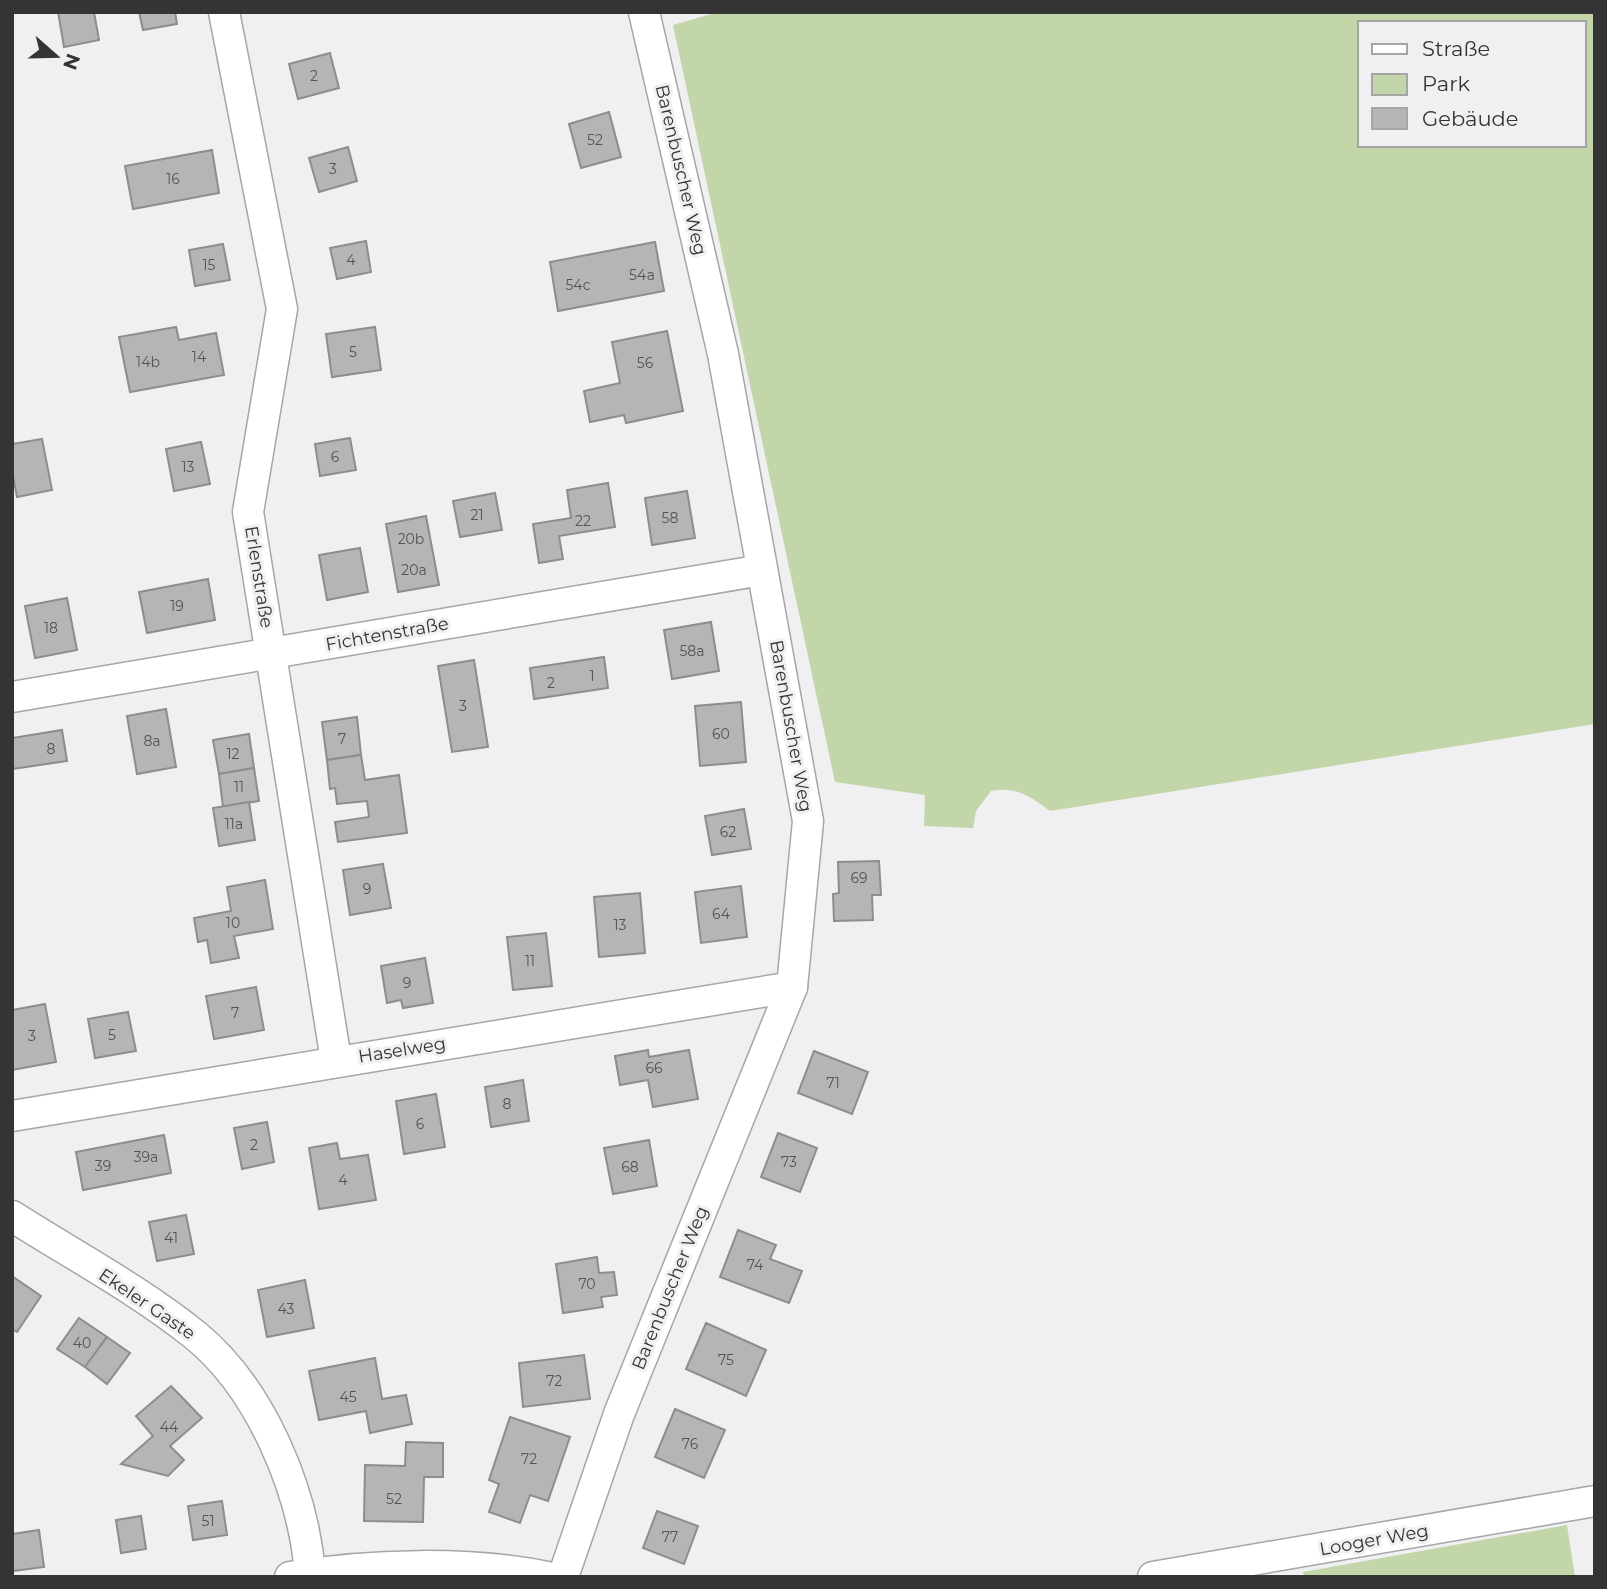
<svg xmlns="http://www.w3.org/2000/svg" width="1607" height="1589" font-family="Montserrat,sans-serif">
	<rect width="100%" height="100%" fill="#f0f0f2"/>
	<g fill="#c2d6a9" fill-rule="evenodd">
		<path d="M 718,12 L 1595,12 L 1595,724 L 1050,811 C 1031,796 1015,786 991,791 L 976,811 L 973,828 L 924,826 L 925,795 L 835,782 L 673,25 ZM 1360,23 L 1584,23 L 1584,145 L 1360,145 Z"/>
		<polygon points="1567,1525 1575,1577 1304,1577 1303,1572"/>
	</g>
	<g fill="#b5b4b6" stroke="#8d8c8e" stroke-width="2">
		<polygon points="58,12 94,12 99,40 64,47"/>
		<polygon points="139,12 175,12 177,24 143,30"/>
		<polygon points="330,53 339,88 298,99 289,64"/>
		<polygon points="609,112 621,157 581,168 569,124"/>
		<polygon points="348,147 357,181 319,192 309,158"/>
		<polygon points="212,150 219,193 133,209 125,166"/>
		<polygon points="366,241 371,272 337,279 330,248"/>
		<polygon points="655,242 664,291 558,311 550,262"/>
		<polygon points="223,244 230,280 195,286 189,250"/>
		<polygon points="176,327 179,340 216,333 224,375 130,392 119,337"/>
		<polygon points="375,327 381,370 332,377 326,334"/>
		<polygon points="667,331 683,411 626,423 624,415 590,422 584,391 620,383 612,342"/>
		<polygon points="350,438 356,470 320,476 315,444"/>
		<polygon points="42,439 52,490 17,497 12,471 12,444"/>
		<polygon points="201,442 210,484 174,491 166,449"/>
		<polygon points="608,483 615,527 559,536 563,559 539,563 533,524 571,518 567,490"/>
		<polygon points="687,491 695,538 652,545 645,498"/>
		<polygon points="495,493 502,530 460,537 453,501"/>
		<polygon points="426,516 439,585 398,592 386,524"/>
		<polygon points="360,548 368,592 327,600 319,555"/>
		<polygon points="208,579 215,620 147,633 139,592"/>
		<polygon points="67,598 77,650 35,658 25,606"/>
		<polygon points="711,622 719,671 672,679 664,630"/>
		<polygon points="604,657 608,688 534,699 530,668"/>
		<polygon points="474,660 488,747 452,752 438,666"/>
		<polygon points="741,702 746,762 700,766 695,706"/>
		<polygon points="166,709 176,767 137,774 127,716"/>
		<polygon points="357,717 361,755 327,760 322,722"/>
		<polygon points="62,730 67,761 12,769 12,738"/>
		<polygon points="249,734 254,768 219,774 213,740"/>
		<polygon points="361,755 365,780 399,775 407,833 338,842 335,822 369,817 367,801 337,804 335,788 330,789 327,760"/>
		<polygon points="254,768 259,801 223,807 219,774"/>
		<polygon points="249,802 255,840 219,846 213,808"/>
		<polygon points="744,809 751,849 712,855 705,816"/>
		<polygon points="879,861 881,895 872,895 873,920 834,921 833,894 839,893 838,862"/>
		<polygon points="383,864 391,908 350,915 343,870"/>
		<polygon points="265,880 273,929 234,936 239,958 211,963 207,940 198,942 194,918 231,911 227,887"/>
		<polygon points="741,886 747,937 701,943 695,892"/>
		<polygon points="640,893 645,953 599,957 594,897"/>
		<polygon points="546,933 552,986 513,990 507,937"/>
		<polygon points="425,958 433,1003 403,1008 401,1000 387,1003 381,966"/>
		<polygon points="256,987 264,1030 214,1039 206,996"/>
		<polygon points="45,1004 56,1062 12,1070 12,1010"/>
		<polygon points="128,1012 136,1051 95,1058 88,1019"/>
		<polygon points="648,1050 649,1057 689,1050 698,1099 653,1107 648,1080 620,1085 615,1056"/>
		<polygon points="814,1051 868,1072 852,1114 798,1093"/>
		<polygon points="523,1080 529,1121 491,1127 485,1087"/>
		<polygon points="436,1094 445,1147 404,1154 396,1101"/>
		<polygon points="267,1122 274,1162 242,1169 234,1128"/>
		<polygon points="778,1133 817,1148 800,1192 761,1177"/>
		<polygon points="164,1135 171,1173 83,1190 76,1152"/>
		<polygon points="649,1140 657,1186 613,1194 604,1148"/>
		<polygon points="337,1143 340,1159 368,1155 376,1200 319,1209 309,1148"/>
		<polygon points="186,1215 194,1254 157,1261 149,1222"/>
		<polygon points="738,1230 776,1245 770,1259 802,1271 789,1303 720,1277"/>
		<polygon points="597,1257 599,1273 614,1272 617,1295 601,1297 603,1307 563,1313 556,1264"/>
		<polygon points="12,1276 41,1296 17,1332 12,1329"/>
		<polygon points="305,1280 314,1328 267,1337 258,1290"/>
		<polygon points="79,1318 107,1337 85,1367 57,1349"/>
		<polygon points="706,1323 766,1350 746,1396 686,1369"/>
		<polygon points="107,1337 130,1353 107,1384 85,1367"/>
		<polygon points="584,1355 590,1399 523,1407 519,1363"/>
		<polygon points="375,1358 382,1399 406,1395 412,1424 370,1433 366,1411 319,1420 309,1371"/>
		<polygon points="171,1386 202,1418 170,1446 184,1460 168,1476 121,1464 153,1436 136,1416"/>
		<polygon points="675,1409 725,1430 704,1478 655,1457"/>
		<polygon points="510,1417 570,1437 548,1501 530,1495 520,1523 489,1512 499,1484 489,1480"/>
		<polygon points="406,1442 443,1443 443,1477 424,1477 423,1522 364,1521 365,1465 405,1466"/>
		<polygon points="222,1501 227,1535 193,1540 188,1506"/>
		<polygon points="657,1511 698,1526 684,1564 643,1548"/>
		<polygon points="141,1516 146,1549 121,1553 116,1520"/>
		<polygon points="39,1530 44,1567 13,1571 12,1534"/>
	</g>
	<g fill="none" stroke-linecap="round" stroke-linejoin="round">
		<defs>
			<g id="street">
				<polyline points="224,12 282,309 248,512 336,1060"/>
				<polyline points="12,697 762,570"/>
				<polyline points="12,1116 792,987"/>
				<path d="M 12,1216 C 73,1255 139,1290 195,1335 C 261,1389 303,1490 310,1573"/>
				<path d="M 290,1577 C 366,1564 471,1561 547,1577"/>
				<polyline points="563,1577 619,1414 792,987 808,821 723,354 644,12"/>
				<polyline points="1153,1577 1595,1501"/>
			</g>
		</defs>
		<use href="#street" stroke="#a6a6a8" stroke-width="33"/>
		<use href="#street" stroke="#fff" stroke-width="30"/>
	</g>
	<g text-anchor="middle" stroke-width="6" stroke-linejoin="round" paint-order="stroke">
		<g font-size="14" fill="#545455">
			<text x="314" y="81">2</text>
			<text x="595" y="145">52</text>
			<text x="333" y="174">3</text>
			<text x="173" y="184">16</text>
			<text x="351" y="265">4</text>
			<text x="209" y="270">15</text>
			<text x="642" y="280">54a</text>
			<text x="578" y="290">54c</text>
			<text x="353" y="357">5</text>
			<text x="199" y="362">14</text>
			<text x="148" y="367">14b</text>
			<text x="645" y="368">56</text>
			<text x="335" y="462">6</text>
			<text x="188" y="472">13</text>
			<text x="477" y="520">21</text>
			<text x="670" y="523">58</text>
			<text x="583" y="526">22</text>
			<text x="411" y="544">20b</text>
			<text x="414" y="575">20a</text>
			<text x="177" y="611">19</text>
			<text x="51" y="633">18</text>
			<text x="692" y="656">58a</text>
			<text x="592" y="681">1</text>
			<text x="551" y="688">2</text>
			<text x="463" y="711">3</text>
			<text x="721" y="739">60</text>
			<text x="342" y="744">7</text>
			<text x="152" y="746">8a</text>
			<text x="51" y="754">8</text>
			<text x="233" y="759">12</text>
			<text x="239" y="792">11</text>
			<text x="234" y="829">11a</text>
			<text x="728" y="837">62</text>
			<text x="859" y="883">69</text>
			<text x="367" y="894">9</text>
			<text x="721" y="919">64</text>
			<text x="233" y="928">10</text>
			<text x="620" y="930">13</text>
			<text x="530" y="966">11</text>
			<text x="407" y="988">9</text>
			<text x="235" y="1018">7</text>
			<text x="112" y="1040">5</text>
			<text x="32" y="1041">3</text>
			<text x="654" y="1073">66</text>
			<text x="833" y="1088">71</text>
			<text x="507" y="1109">8</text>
			<text x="420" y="1129">6</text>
			<text x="254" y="1150">2</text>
			<text x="146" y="1162">39a</text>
			<text x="789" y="1167">73</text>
			<text x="103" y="1171">39</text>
			<text x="630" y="1172">68</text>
			<text x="343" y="1185">4</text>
			<text x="171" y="1243">41</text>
			<text x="755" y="1270">74</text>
			<text x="587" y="1289">70</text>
			<text x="286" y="1314">43</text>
			<text x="82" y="1348">40</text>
			<text x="726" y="1365">75</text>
			<text x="554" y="1386">72</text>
			<text x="348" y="1402">45</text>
			<text x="169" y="1432">44</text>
			<text x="690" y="1449">76</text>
			<text x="529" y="1464">72</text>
			<text x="394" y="1504">52</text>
			<text x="208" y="1526">51</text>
			<text x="670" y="1542">77</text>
		</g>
		<g font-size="18" fill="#343435" stroke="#f0f0f2">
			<text transform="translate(681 170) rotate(77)" y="6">Barenbuscher Weg</text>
			<text transform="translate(259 577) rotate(81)" y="6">Erlenstraße</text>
			<text transform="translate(387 634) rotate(-10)" y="6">Fichtenstraße</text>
			<text transform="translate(791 726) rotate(80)" y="6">Barenbuscher Weg</text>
			<text transform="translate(402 1050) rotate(-9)" y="6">Haselweg</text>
			<text transform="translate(670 1288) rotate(-68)" y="6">Barenbuscher Weg</text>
			<text transform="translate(147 1304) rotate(34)" y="6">Ekeler Gaste</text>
			<text transform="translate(1374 1540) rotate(-10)" y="6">Looger Weg</text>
		</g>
	</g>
	<rect width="1607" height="1589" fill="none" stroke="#343435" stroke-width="28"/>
	<rect x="1358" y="21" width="228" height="126" fill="#f0f0f2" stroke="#a5a5a6" stroke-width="2"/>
	<rect x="1372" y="44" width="35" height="10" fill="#ffffff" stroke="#a5a5a6" stroke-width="2"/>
	<text x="1422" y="56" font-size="21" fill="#343435">Straße</text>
	<rect x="1372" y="74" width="35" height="21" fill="#c2d6a9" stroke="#a5a5a6" stroke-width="2"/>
	<text x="1422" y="91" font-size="21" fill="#343435">Park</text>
	<rect x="1372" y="108" width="35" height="21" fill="#b5b4b6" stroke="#a5a5a6" stroke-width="2"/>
	<text x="1422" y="126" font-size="21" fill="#343435">Gebäude</text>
	<g transform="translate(56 56) rotate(110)" stroke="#f0f0f2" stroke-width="5" paint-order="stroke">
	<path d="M0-5L12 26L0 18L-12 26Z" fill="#343435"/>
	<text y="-10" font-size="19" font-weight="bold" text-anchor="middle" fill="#343435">N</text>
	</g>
</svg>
